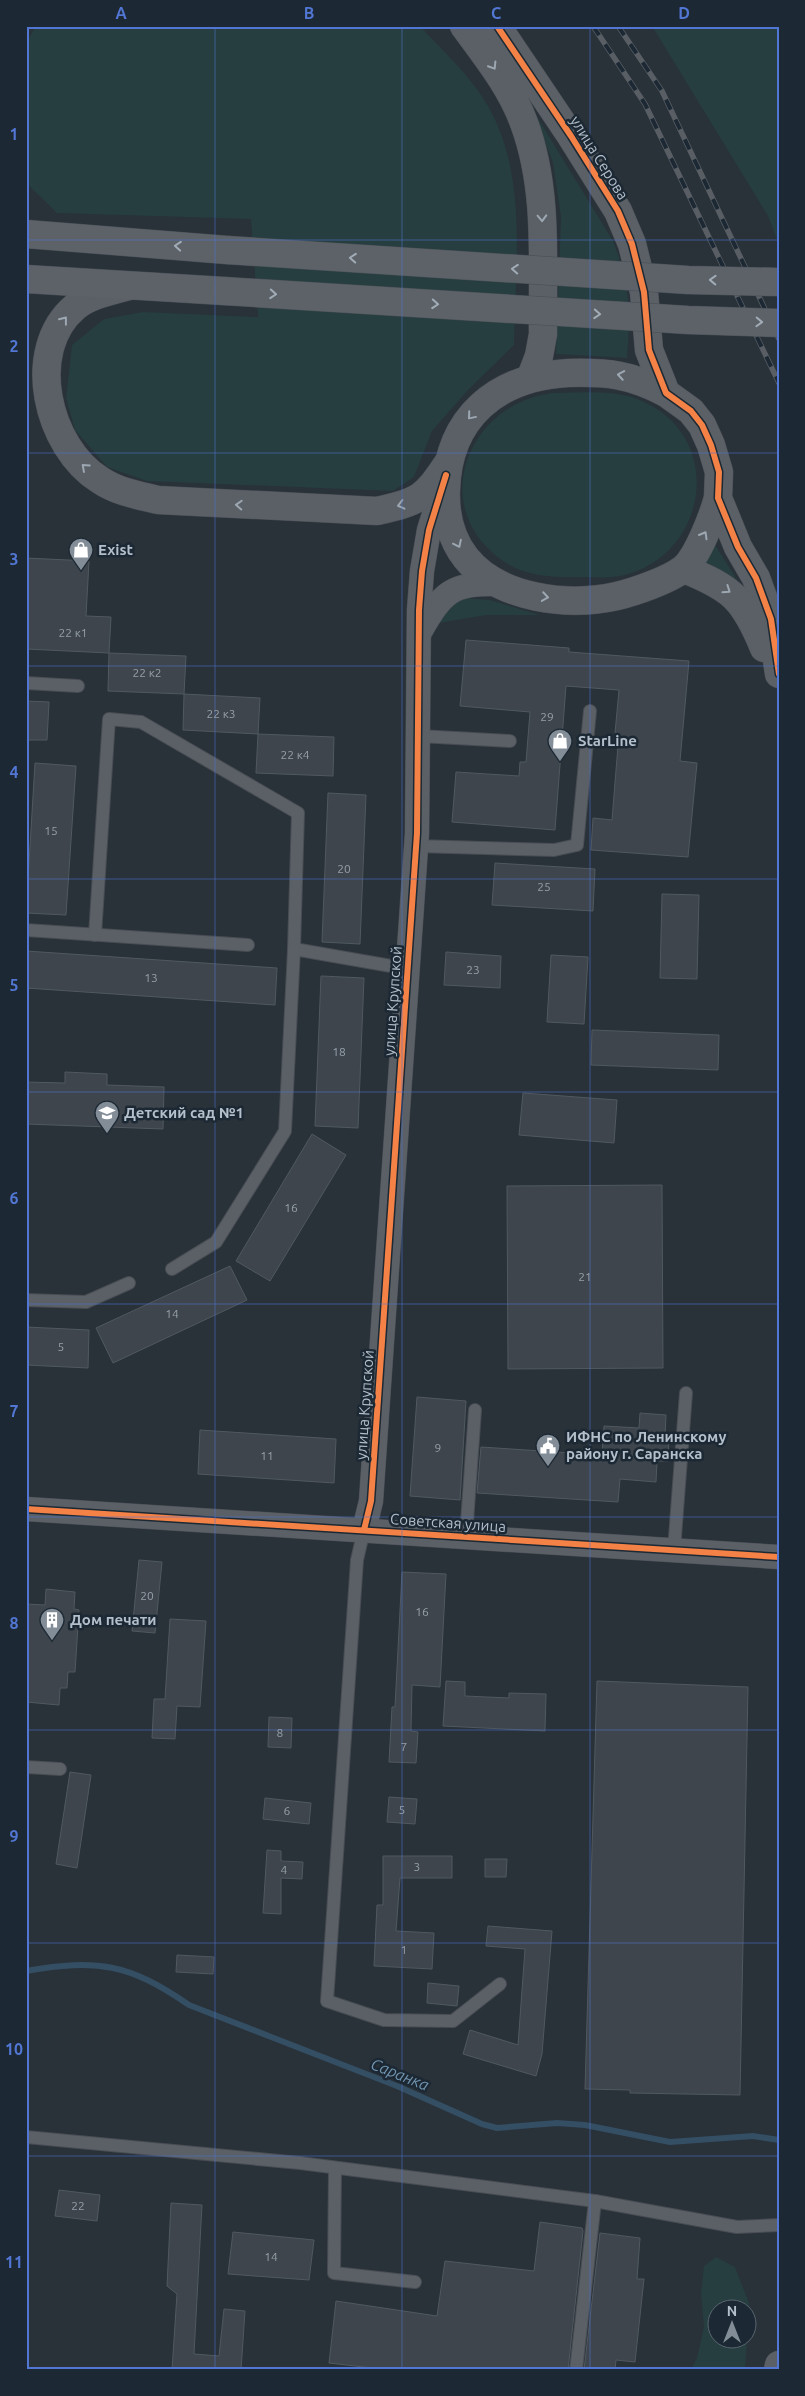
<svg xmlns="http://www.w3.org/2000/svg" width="805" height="2396" font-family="Ubuntu,sans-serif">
	<rect width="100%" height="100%" fill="#293139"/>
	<g fill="#263e3f" fill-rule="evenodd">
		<path d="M 36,26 L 420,26 C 438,46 460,66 476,88 C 531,160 515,260 514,345 L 468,390 L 432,431 L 414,477 L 393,491 L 147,481 L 107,467 L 75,430 L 66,398 L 72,345 L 104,319 L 143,312 L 258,317 L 251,219 L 57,213 L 26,183 L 26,43 Z"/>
		<polygon points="652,26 779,26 779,245 768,216"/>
		<path d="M 534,112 L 613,241 C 630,285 631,310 627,358 L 556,354 L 561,217 L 553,163 Z"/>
		<path d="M 552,393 C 582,393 615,389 642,401 C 725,437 709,553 625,575 C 608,579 590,577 572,577 C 548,577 524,576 503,561 C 427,509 466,404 552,393 Z"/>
		<polygon points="715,545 738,581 704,562"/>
		<polygon points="465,598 490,600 540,615 486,615 439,623 445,608"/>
		<path d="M 716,2257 L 735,2267 L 749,2303 L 745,2370 L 691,2370 L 697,2358 L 704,2327 L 701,2293 L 704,2266 ZM 748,2308 L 748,2338 L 718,2338 L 718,2308 Z"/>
	</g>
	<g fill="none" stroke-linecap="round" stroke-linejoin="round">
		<path stroke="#344e63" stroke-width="6" d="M 26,1971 C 98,1959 128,1963 189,2005 L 397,2086 L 482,2124 L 497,2128 L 557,2123 L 585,2125 L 670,2142 L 753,2136 L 779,2140"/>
	</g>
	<g fill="#3e454c" stroke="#515960">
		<polygon points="26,558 89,561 86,616 111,617 109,653 26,649"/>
		<polygon points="466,640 569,648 569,652 689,661 680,761 697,763 688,857 591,850 593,818 612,820 619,733 615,733 619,690 566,686 555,830 452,822 456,772 519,776 520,762 526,762 530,712 460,706"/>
		<polygon points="109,653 186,656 184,694 108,691"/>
		<polygon points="184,694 260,698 258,734 183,730"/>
		<polygon points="26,701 49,702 47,740 26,740"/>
		<polygon points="258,734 334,737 333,776 256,773"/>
		<polygon points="35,763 76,766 66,915 26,913"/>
		<polygon points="328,793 366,795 360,944 322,942"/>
		<polygon points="495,863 595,869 593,911 492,905"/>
		<polygon points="662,894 699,895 697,979 660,978"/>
		<polygon points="26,951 277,968 275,1005 26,988"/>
		<polygon points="446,952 501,956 500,988 444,985"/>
		<polygon points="551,955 588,957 584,1024 547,1022"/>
		<polygon points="321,976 364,978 358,1128 315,1126"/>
		<polygon points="592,1030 719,1035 718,1070 591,1065"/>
		<polygon points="65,1072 107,1074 107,1085 164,1087 163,1129 26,1124 26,1082 65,1083"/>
		<polygon points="523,1093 617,1100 614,1143 519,1135"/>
		<polygon points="312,1134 346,1155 270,1281 236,1261"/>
		<polygon points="662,1185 663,1368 508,1369 507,1186"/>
		<polygon points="230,1266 247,1300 113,1363 96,1328"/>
		<polygon points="26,1327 89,1330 88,1368 26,1365"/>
		<polygon points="417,1397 466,1401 460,1500 410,1496"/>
		<polygon points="640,1413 666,1415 665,1437 669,1437 668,1461 657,1461 656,1482 620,1479 618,1502 477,1493 481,1447 602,1455 604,1426 639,1428"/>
		<polygon points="200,1430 336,1439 334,1483 198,1474"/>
		<polygon points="139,1560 162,1562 155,1633 132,1631"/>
		<polygon points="402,1572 446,1574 440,1687 412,1685 411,1731 418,1732 416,1763 389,1762 392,1707 395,1707"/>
		<polygon points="46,1589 75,1592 74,1609 79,1610 75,1672 68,1672 67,1688 60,1688 59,1705 26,1702 26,1604 45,1605"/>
		<polygon points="170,1619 206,1621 200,1707 177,1706 175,1739 152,1738 154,1699 165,1699"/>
		<polygon points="446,1681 465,1682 465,1696 509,1698 509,1693 546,1694 545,1731 443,1726"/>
		<polygon points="597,1681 748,1687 740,2095 630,2093 630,2090 585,2089"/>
		<polygon points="269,1717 292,1718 291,1748 268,1747"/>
		<polygon points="70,1772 91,1775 77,1868 56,1864"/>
		<polygon points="389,1797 417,1799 415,1824 387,1822"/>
		<polygon points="265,1798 311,1803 309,1824 263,1819"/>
		<polygon points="267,1850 281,1851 281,1861 303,1862 302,1879 281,1878 281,1914 263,1913"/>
		<polygon points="383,1856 452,1856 452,1878 400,1878 396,1931 434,1933 432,1969 374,1966 377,1905 383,1905"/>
		<polygon points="485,1859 507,1859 506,1877 485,1877"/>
		<polygon points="488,1926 552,1931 542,2054 536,2076 463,2054 470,2030 518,2045 525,1949 486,1946"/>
		<polygon points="177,1955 214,1957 213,1974 176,1972"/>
		<polygon points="428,1983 459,1986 457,2006 427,2003"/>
		<polygon points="59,2190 100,2195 97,2221 55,2216"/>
		<polygon points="171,2203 202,2205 194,2354 219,2356 224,2309 245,2311 241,2370 172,2370 177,2294 167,2286"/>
		<polygon points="540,2222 582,2228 583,2231 568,2370 390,2370 329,2363 336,2301 437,2316 445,2261 534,2271"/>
		<polygon points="233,2232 314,2240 309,2280 228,2274"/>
		<polygon points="600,2233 640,2238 637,2279 644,2279 635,2362 616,2360 615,2370 584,2370"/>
	</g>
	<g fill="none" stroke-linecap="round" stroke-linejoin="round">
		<defs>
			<g id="service">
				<polyline points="26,683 78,686"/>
				<polyline points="419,736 510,741"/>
				<polyline points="416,846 554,850 577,845 590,711"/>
				<polyline points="26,930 248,945"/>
				<polyline points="95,935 109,719 141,722 298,813 294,949 408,969"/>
				<polyline points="172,1269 216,1242 285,1131 294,949"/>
				<polyline points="26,1300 86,1302 129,1283"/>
				<polyline points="364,1530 357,1560 327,2001 384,2020 453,2021 500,1984"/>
				<polyline points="466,1536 475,1410"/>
				<polyline points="674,1550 686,1393"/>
				<polyline points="26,1767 60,1769"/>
				<polyline points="26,2137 300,2163 595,2201 737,2227 779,2225"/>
				<polyline points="335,2168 334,2273 415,2282"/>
				<polyline points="576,2370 595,2201"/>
			</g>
			<g id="minor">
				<path d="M 420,632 C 443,592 451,583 498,584"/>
				<polyline points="26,1509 779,1557"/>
				<polyline points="364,1530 371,1501 417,833 419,610 422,571 429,530 443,485"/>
			</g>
			<g id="tertiary">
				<path d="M 464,26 C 486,56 511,87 524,123 C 549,190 542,264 543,334 L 539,356 L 531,377"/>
				<polyline points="497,26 571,136 618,211 632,244 644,292 649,350 666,393 691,411 702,425 711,445 719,472 718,498 738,547 756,578 771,619 779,674"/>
				<path d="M 129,286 C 111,291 89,295 75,307 C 24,350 47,447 100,480 C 118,492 137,495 158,500 L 377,511 C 420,501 424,499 448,463"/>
				<path d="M 666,393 C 630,374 607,372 568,373 C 497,377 448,417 446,490 C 445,514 451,539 466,558 C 499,599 568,607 617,596 C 634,592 669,580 683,569 C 697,558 713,516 718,498"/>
				<path d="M 684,569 C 732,588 744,599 764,648"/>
				<polyline points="778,2370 779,2365"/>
			</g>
			<g id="primary">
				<polyline points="26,234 227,250"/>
				<polyline points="26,279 224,291"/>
			</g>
		</defs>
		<use href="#service" stroke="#484d53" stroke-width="14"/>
		<use href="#minor" stroke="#484d53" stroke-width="25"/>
		<use href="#tertiary" stroke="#484d53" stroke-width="29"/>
		<use href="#primary" stroke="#474e55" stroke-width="29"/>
		<use href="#service" stroke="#5a6066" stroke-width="12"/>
		<use href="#minor" stroke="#5a6066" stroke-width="24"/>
		<use href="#tertiary" stroke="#5a6066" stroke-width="28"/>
		<use href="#primary" stroke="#5c6268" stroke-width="28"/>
		<defs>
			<g id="rail">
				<polyline points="593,26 645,104 779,383"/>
				<polyline points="618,26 662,91 779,339"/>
			</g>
		</defs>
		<use href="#rail" stroke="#585e64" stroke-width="5.5"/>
		<use href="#rail" stroke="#1c2934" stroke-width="4" stroke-dasharray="11" stroke-linecap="butt"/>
		<defs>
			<g id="primary-bridge">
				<polyline points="227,250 688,280 779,282"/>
				<polyline points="224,291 688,320 779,323"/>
			</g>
		</defs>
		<use href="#primary-bridge" stroke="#474e55" stroke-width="29" stroke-linecap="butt"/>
		<use href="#primary-bridge" stroke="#5c6268" stroke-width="28"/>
		<defs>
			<g id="cycleway">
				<polyline points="497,26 571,136 618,211 632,244 644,292 649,350 666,393 691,411 702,425 711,445 719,472 718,498 738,547 756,578 771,619 779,674"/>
				<polyline points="26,1509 779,1557"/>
				<polyline points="364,1530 371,1501 417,833 419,610 422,571 429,530 446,475"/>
			</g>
		</defs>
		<use href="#cycleway" stroke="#1c2934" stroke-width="9"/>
		<use href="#cycleway" stroke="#f48246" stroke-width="6"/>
	</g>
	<defs><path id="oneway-chevron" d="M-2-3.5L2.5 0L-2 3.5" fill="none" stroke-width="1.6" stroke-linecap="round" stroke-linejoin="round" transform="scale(1.25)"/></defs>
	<g stroke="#9da7b1">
		<use href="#oneway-chevron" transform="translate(493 66) rotate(58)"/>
		<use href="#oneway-chevron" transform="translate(542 218) rotate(88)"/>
		<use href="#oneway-chevron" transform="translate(64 320) rotate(-52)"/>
		<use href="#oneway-chevron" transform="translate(621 375) rotate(-170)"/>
		<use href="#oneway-chevron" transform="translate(471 416) rotate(130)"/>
		<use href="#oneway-chevron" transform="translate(85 467) rotate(-138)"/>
		<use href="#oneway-chevron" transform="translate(239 505) rotate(-177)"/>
		<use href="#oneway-chevron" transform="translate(401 505) rotate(166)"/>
		<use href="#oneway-chevron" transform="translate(704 535) rotate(-60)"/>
		<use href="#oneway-chevron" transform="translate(458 544) rotate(64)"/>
		<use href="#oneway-chevron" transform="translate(727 590) rotate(35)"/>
		<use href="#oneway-chevron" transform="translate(545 597) rotate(9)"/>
	</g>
	<g stroke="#a2acb6">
		<use href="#oneway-chevron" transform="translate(178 246) rotate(-175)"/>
		<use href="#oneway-chevron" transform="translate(353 258) rotate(-176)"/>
		<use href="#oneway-chevron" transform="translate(515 269) rotate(-176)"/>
		<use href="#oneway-chevron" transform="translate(713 280) rotate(-178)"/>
		<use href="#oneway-chevron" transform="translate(273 294) rotate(4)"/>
		<use href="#oneway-chevron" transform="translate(435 304) rotate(4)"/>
		<use href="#oneway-chevron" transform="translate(597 314) rotate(4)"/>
		<use href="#oneway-chevron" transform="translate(759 322) rotate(2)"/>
	</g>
	<path fill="none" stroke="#5276d3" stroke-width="1" stroke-opacity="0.55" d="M 215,26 L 215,2370M 402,26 L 402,2370M 590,26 L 590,2370M 26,240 L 779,240M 26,453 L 779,453M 26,666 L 779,666M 26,879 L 779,879M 26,1092 L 779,1092M 26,1304 L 779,1304M 26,1517 L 779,1517M 26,1730 L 779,1730M 26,1943 L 779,1943M 26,2156 L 779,2156"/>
	<defs>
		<symbol id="shop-pin" viewBox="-11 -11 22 30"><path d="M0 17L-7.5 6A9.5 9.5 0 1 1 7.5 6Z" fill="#838d97" stroke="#1c2934"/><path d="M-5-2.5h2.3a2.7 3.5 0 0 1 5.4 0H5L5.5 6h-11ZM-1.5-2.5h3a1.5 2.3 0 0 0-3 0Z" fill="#fff"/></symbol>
		<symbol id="school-pin" viewBox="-11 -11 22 30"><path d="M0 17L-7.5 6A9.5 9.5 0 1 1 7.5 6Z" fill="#838d97" stroke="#1c2934"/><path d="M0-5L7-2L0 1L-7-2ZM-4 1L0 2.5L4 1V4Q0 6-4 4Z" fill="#fff"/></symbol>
		<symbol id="civic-pin" viewBox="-11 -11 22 30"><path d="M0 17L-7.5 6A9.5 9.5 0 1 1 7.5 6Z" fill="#838d97" stroke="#1c2934"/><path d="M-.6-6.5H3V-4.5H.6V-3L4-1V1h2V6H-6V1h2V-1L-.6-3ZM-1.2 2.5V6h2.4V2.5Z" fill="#fff"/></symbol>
		<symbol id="building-pin" viewBox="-11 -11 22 30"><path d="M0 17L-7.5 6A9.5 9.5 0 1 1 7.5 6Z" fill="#838d97" stroke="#1c2934"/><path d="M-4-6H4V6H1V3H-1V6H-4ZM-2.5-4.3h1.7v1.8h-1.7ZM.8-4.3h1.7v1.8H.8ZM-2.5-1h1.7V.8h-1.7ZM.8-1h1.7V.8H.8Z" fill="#fff"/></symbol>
	</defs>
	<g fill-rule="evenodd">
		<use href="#shop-pin" x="67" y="536" width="28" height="38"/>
		<use href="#shop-pin" x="546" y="727" width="28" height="38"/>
		<use href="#school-pin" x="93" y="1099" width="28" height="38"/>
		<use href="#civic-pin" x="534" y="1432" width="28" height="38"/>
		<use href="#building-pin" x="38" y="1606" width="28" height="38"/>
	</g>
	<g text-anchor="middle" stroke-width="5" stroke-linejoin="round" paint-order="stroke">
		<g font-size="12" fill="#96a0aa">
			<text x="73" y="637">22 к1</text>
			<text x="147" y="677">22 к2</text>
			<text x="221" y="718">22 к3</text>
			<text x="547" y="721">29</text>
			<text x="295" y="759">22 к4</text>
			<text x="51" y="835">15</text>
			<text x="344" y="873">20</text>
			<text x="544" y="891">25</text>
			<text x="473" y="974">23</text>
			<text x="151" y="982">13</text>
			<text x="339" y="1056">18</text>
			<text x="291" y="1212">16</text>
			<text x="585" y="1281">21</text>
			<text x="172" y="1318">14</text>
			<text x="61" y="1351">5</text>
			<text x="438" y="1452">9</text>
			<text x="267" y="1460">11</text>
			<text x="147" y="1600">20</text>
			<text x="422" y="1616">16</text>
			<text x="280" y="1737">8</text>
			<text x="404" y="1751">7</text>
			<text x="402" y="1814">5</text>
			<text x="287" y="1815">6</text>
			<text x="417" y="1871">3</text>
			<text x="284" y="1874">4</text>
			<text x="404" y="1954">1</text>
			<text x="78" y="2210">22</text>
			<text x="271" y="2261">14</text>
		</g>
		<g font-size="15" fill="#b3bfca" stroke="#1c2934">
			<text transform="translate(599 158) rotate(58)" y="5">улица Серова</text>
			<text transform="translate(393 1001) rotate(-86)" y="5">улица Крупской</text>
			<text transform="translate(365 1405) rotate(-86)" y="5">улица Крупской</text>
			<text transform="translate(448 1523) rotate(4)" y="5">Советская улица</text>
		</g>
		<g font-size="15" font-weight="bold" fill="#b3bfca" stroke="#1c2934" text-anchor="start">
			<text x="98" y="555">Exist</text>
			<text x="578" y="746">StarLine</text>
			<text x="124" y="1118">Детский сад №1</text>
			<text x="566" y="1442">ИФНС по Ленинскому<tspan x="566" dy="17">району г. Саранска</tspan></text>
			<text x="70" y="1625">Дом печати</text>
		</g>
		<g font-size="16" font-style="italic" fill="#7194af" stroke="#1c2934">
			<text transform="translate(400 2074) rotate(22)" y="6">Саранка</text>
		</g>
	</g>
	<rect width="805" height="2396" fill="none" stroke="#1c2934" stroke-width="55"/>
	<g transform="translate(732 2324)"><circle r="24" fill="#1c2934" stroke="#586570"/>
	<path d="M0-4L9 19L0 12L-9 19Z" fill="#838d97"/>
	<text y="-8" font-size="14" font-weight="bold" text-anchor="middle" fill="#b3bfca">N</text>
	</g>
	<rect x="28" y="28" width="750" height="2340" fill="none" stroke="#5276d3" stroke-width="2"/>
	<g font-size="16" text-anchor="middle" font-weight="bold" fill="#5276d3">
		<text x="121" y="19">A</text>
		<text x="309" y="19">B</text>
		<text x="496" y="19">C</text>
		<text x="684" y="19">D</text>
		<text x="14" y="140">1</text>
		<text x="14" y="352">2</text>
		<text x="14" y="565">3</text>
		<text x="14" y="778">4</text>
		<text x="14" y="991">5</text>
		<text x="14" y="1204">6</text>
		<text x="14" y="1417">7</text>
		<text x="14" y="1629">8</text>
		<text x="14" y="1842">9</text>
		<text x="14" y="2055">10</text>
		<text x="14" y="2268">11</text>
	</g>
</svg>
